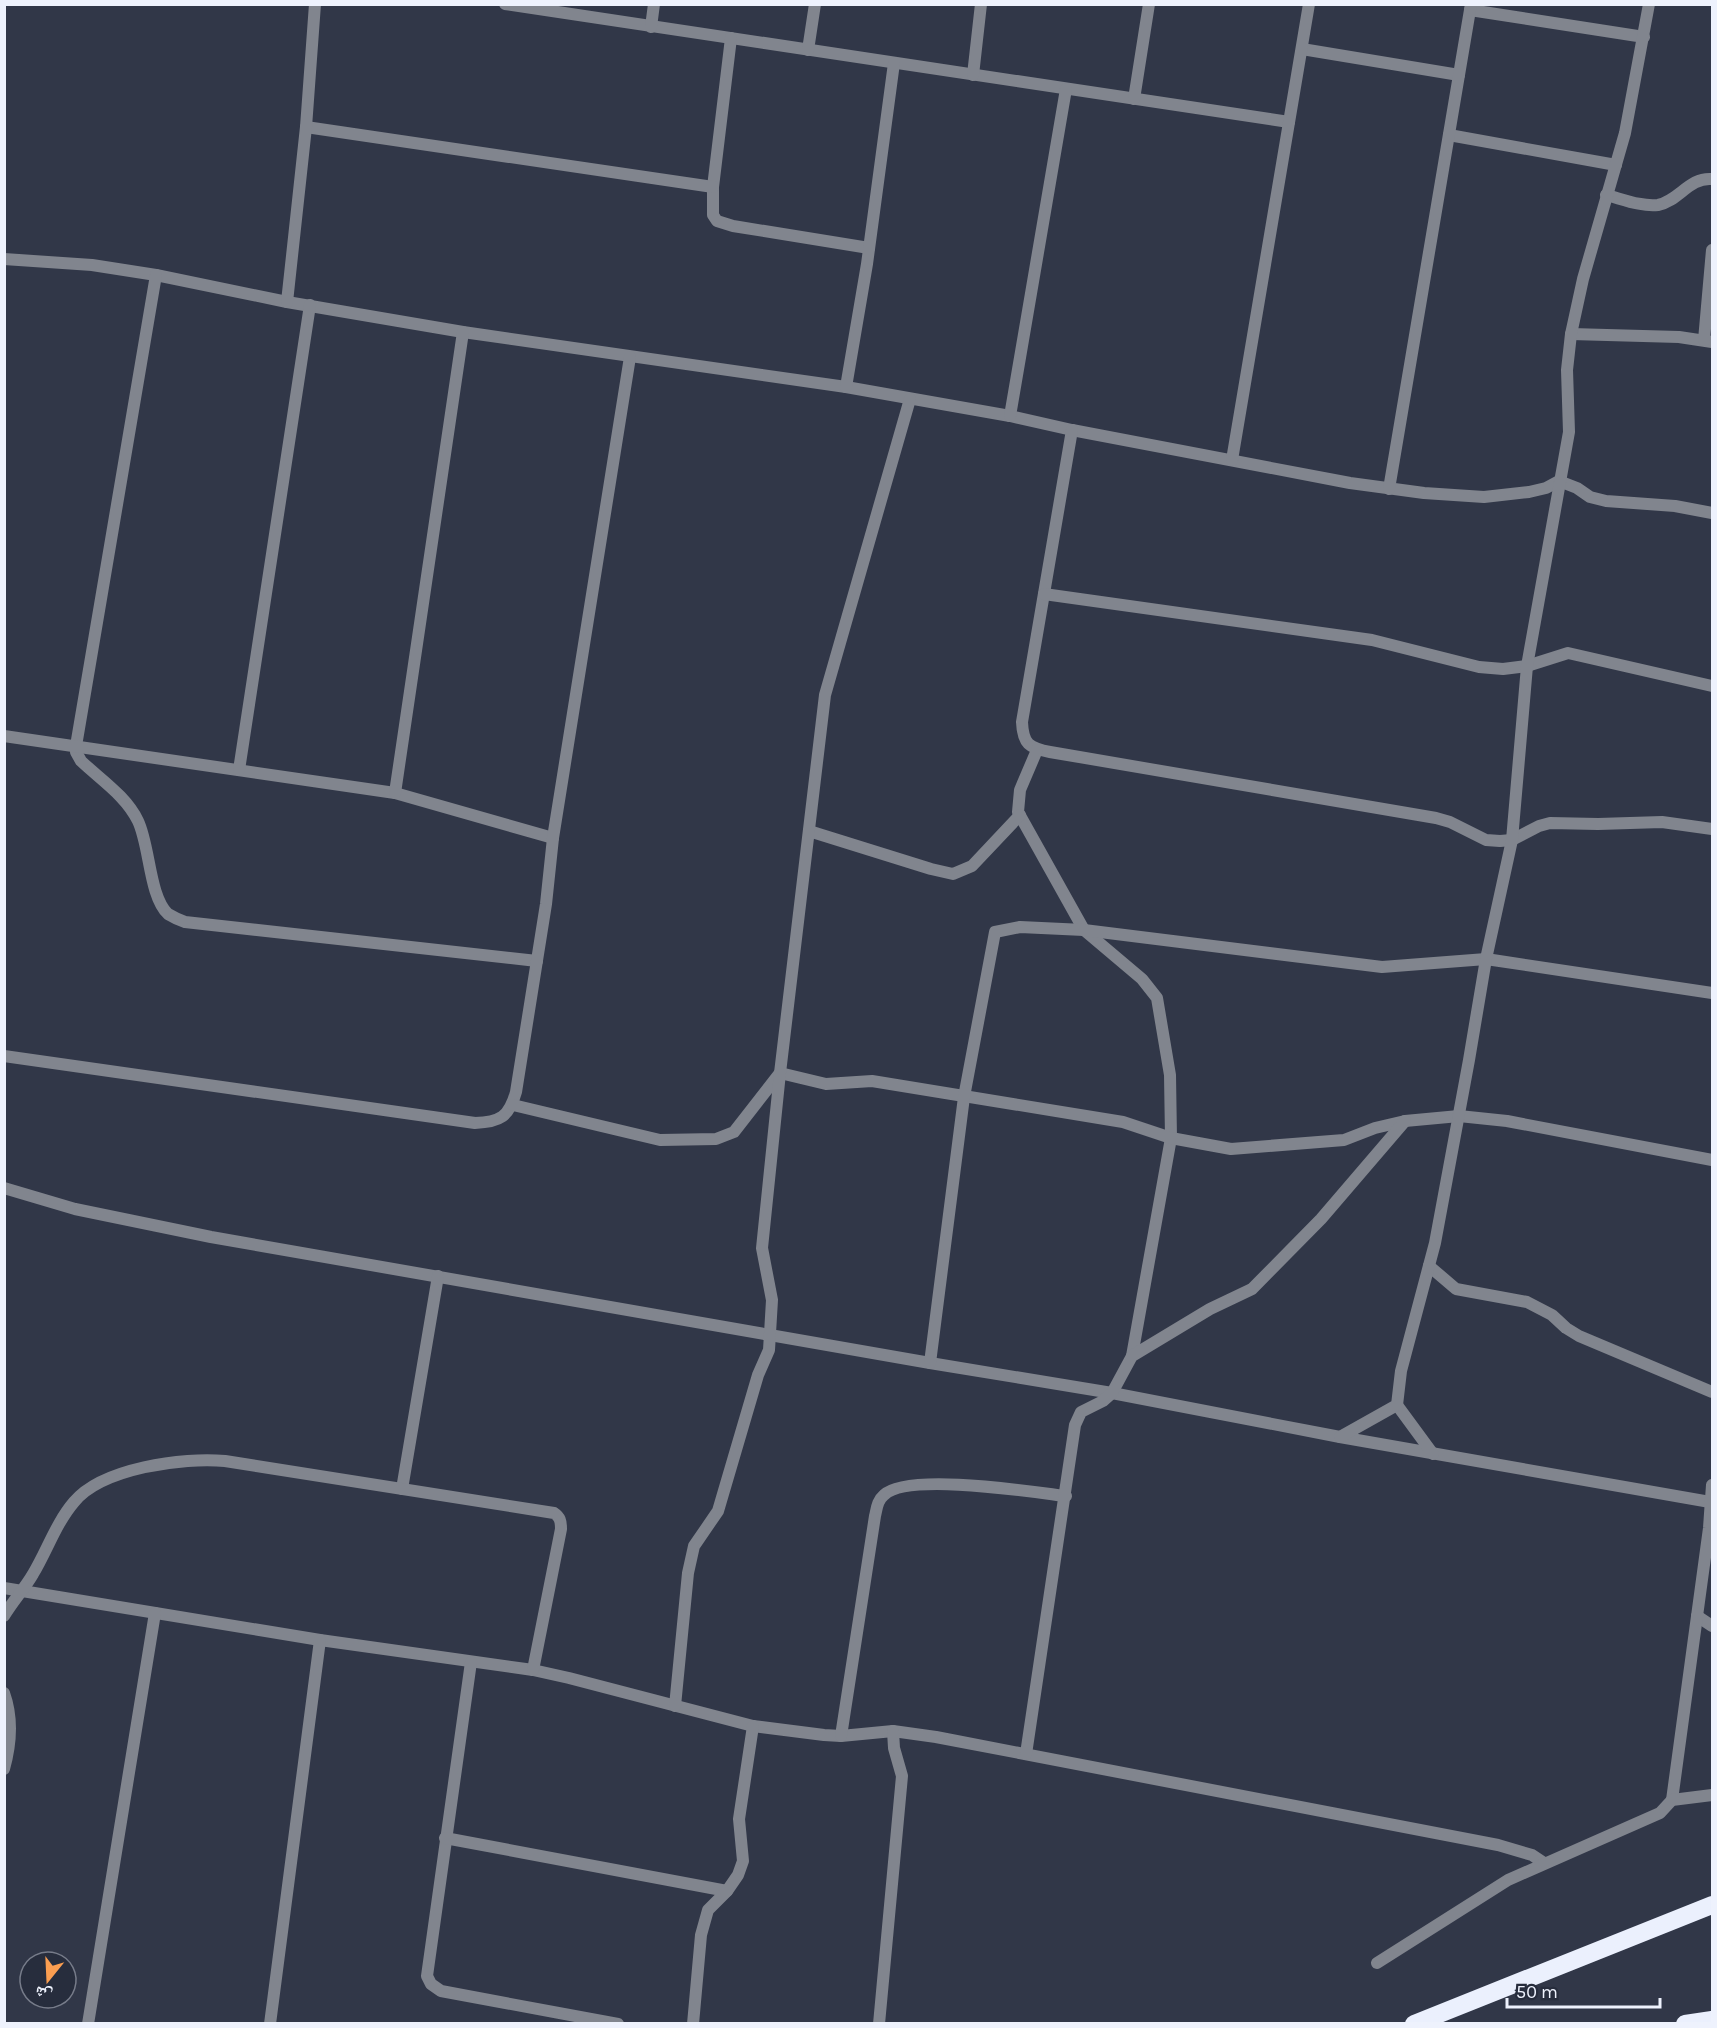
<svg xmlns="http://www.w3.org/2000/svg" width="1717" height="2028" font-family="Karla,'Noto Naskh Arabic',sans-serif">
	<rect width="100%" height="100%" fill="#313748"/>
	<g fill="none" stroke-linecap="round" stroke-linejoin="round">
		<g stroke="#81858e" stroke-width="12">
			<polyline points="505,4 1289,122"/>
			<polyline points="1470,10 1644,37"/>
			<polyline points="651,27 654,4"/>
			<polyline points="731,38 713,187 713,215 717,221 733,226 869,248"/>
			<polyline points="1302,49 1459,75"/>
			<polyline points="808,50 815,4"/>
			<polyline points="973,75 981,4"/>
			<polyline points="1134,99 1149,4"/>
			<polyline points="306,127 713,187"/>
			<polyline points="1449,135 1616,165"/>
			<path d="M 1606,195 C 1622,199 1642,207 1658,205 C 1679,201 1689,177 1712,179"/>
			<polyline points="4,259 92,265 156,275 287,302 463,332 846,387 1010,416 1072,430 1350,483 1424,493 1484,497 1529,492 1546,488 1559,481 1577,488 1590,497 1606,501 1675,506 1712,513"/>
			<path d="M 156,275 L 76,746 L 76,752 L 81,761 C 101,780 126,796 138,821 C 150,846 149,896 168,914 C 173,917 179,920 185,922 L 537,961"/>
			<polyline points="287,302 306,127 315,4"/>
			<polyline points="1571,334 1679,337 1712,342"/>
			<polyline points="1704,340 1712,250"/>
			<polyline points="846,387 867,264 894,63"/>
			<polyline points="1010,416 1066,89"/>
			<path d="M 1072,430 L 1022,722 C 1023,744 1029,748 1050,752 L 1436,818 L 1450,822 L 1486,840 L 1500,841 L 1512,840 L 1539,826 L 1550,823 L 1598,824 L 1662,822 L 1712,829"/>
			<polyline points="1232,460 1309,4"/>
			<polyline points="1389,489 1471,4"/>
			<polyline points="1044,594 1372,640 1479,667 1503,669 1527,666 1568,653 1712,686"/>
			<polyline points="4,736 395,793 553,838"/>
			<polyline points="1037,750 1020,790 1018,812 1084,930 1142,979 1157,998 1170,1075 1171,1138 1132,1356"/>
			<polyline points="239,770 310,305"/>
			<polyline points="395,793 463,332"/>
			<polyline points="809,831 931,869 953,874 972,866 1020,815"/>
			<path d="M 4,1056 L 475,1123 C 500,1122 509,1117 516,1092 L 546,904 L 553,838 L 630,357"/>
			<polyline points="513,1105 660,1140 716,1139 734,1132 780,1073 826,1084 872,1081 1123,1122 1171,1138 1231,1149 1344,1140 1375,1128 1405,1121 1459,1116 1507,1121 1712,1160"/>
			<polyline points="4,1188 75,1209 211,1237 930,1363 1112,1393 1340,1437 1710,1502"/>
			<polyline points="1429,1266 1456,1289 1527,1302 1552,1315 1566,1328 1579,1336 1712,1392"/>
			<polyline points="930,1363 964,1097 995,932 1020,927 1084,930 1382,967 1486,959 1712,993"/>
			<polyline points="1397,1405 1433,1454"/>
			<polyline points="1340,1437 1397,1405 1401,1371 1435,1243 1469,1060 1486,959 1512,840 1527,666 1569,432 1567,370 1571,334 1583,279 1625,133 1649,4"/>
			<polyline points="402,1489 438,1276"/>
			<polyline points="4,1588 320,1640 533,1670 569,1678 753,1726 824,1735 841,1736 893,1731 936,1737 1498,1845 1532,1855 1544,1863"/>
			<path d="M 4,1616 C 13,1601 25,1588 33,1574 C 47,1551 56,1523 74,1502 C 102,1468 183,1457 225,1461 L 554,1513 C 560,1517 561,1521 561,1529 L 533,1670"/>
			<polyline points="1697,1616 1712,1626"/>
			<polyline points="471,1662 427,1976 431,1984 441,1991 618,2024"/>
			<path d="M 4,1693 C 13,1718 11,1744 4,1769"/>
			<polyline points="675,1706 688,1573 694,1546 718,1511 758,1375 769,1350 772,1300 762,1248 780,1073 825,695 910,399"/>
			<path d="M 841,1736 L 875,1516 C 877,1508 877,1501 884,1495 C 907,1472 1033,1492 1066,1496"/>
			<polyline points="1026,1754 1075,1425 1081,1412 1103,1401 1112,1393 1132,1356 1210,1309 1252,1289 1321,1219 1405,1121"/>
			<polyline points="1672,1800 1709,1528 1712,1485"/>
			<polyline points="445,1838 727,1891"/>
			<polyline points="1377,1963 1508,1880 1660,1813 1672,1800 1712,1795"/>
			<polyline points="88,2024 155,1613"/>
			<polyline points="270,2024 320,1640"/>
			<polyline points="693,2024 701,1935 708,1910 727,1891 738,1875 743,1861 739,1819 753,1726"/>
			<polyline points="879,2024 902,1776 894,1748 893,1731"/>
		</g>
		<g stroke="#ebf0fd" stroke-width="18">
			<polyline points="1414,2024 1712,1905"/>
			<polyline points="1685,2024 1712,2020"/>
		</g>
	</g>
	<rect width="1717" height="2028" fill="none" stroke="#eef2fd" stroke-width="12"/>
	<g transform="translate(48 1980) rotate(198)"><circle r="28" fill="#272d3d" stroke="#777c8a" stroke-width="1.5"/>
	<path d="M0-4.5L10 22L0 15L-10 22Z" fill="#fb9e51"/>
	<text y="-9" font-size="16" font-weight="bold" text-anchor="middle" fill="#eef2fd">ش</text>
	</g>
	<path d="M1507 1998v9h153v-9" fill="none" stroke="#eef2fd" stroke-width="3"/>
	<text x="1516" y="1998" font-size="18" fill="#eef2fd" stroke="#272d3d" stroke-width="4.5" paint-order="stroke">50 m</text>
</svg>
